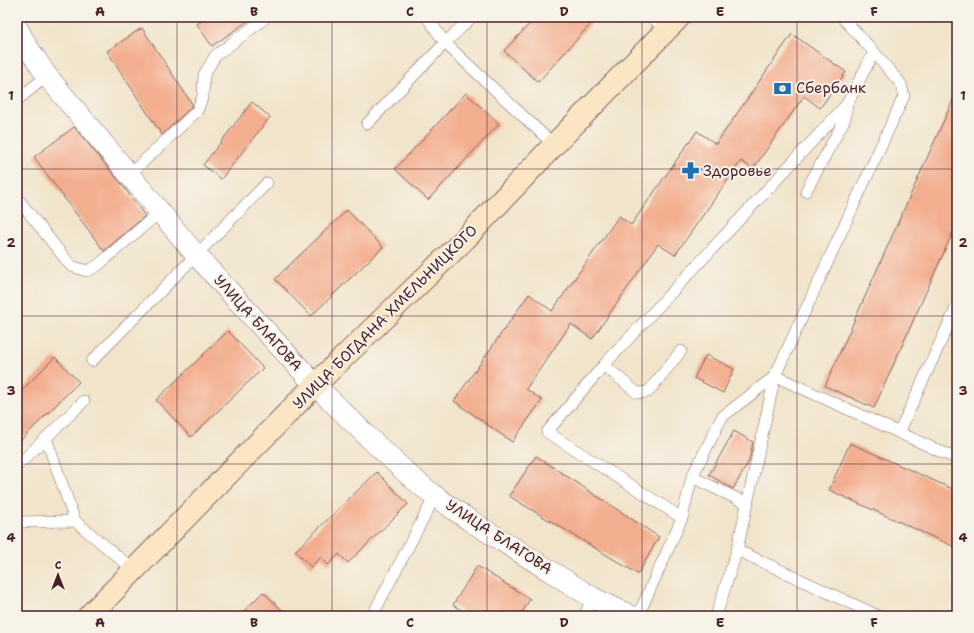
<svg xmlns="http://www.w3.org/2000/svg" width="974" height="633" font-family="'Shantell Sans',sans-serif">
	<rect width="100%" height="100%" fill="#f7f3e8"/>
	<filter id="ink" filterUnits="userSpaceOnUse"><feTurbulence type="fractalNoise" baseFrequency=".025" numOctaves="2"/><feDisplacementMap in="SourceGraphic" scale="8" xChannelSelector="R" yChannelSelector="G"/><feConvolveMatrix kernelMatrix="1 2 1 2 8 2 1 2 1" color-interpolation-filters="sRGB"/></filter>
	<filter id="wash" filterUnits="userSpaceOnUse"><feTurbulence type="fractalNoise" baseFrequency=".012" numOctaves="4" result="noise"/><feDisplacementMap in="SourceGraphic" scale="16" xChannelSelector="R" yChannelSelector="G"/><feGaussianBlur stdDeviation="0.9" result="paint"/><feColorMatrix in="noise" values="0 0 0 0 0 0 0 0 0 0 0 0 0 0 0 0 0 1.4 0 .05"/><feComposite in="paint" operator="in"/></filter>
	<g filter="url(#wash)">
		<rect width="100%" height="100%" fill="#f1e4ca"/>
		<g id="blocks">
			<g fill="#f3ae8f">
				<polygon points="208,17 254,17 212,46 197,24"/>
				<polygon points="536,17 597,17 538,82 504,51"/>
				<polygon points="142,28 192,104 191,107 162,135 107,51"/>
				<polygon points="792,34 846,72 820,108 804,96 753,169 741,161 675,255 658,244 592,339 571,324 526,389 542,400 512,442 454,401 529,294 552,311 619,216 631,225 697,131 716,144"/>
				<polygon points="957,91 957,223 874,408 825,386"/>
				<polygon points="466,93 499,124 428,200 395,169"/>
				<polygon points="252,102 270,117 221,179 203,165"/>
				<polygon points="74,127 120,182 145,216 104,251 34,157"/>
				<polygon points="347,210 383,247 311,316 275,279"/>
				<polygon points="228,331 263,368 191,437 156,400"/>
				<polygon points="706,355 734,369 723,393 694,378"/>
				<polygon points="55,357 79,382 17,444 17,395"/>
				<polygon points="734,431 753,442 749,461 733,489 709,475"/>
				<polygon points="850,443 957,491 957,548 829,490"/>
				<polygon points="536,456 659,537 638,574 509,496"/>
				<polygon points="377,472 408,504 348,563 339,554 328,565 321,557 311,567 295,551"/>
				<polygon points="477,566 530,599 520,616 470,616 453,605"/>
				<polygon points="263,592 288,616 239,616"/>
			</g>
		</g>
	</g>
	<g filter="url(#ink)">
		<use href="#blocks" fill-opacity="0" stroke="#846463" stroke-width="1"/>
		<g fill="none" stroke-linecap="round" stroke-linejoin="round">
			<defs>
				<g id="lane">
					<polyline points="427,17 445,43 554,145"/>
					<polyline points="652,17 666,30"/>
					<polyline points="17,100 47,76"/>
					<polyline points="367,124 445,43 472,17"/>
					<polyline points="130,174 197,111 203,96 204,75 215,56 264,19"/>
					<polyline points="806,191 845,119 847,104"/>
					<polyline points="17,198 71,266 87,271 97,266 161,211"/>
					<polyline points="92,361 267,183"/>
					<polyline points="604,365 637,393 648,392 681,351"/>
					<polyline points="899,433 957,306"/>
					<polyline points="46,438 75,521"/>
					<polyline points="17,466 84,401"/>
					<polyline points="692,477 748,504"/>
					<polyline points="682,518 547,432 604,365 847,104 874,52 842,17"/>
					<polyline points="17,522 75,521 134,570"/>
					<polyline points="737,550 878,616"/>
					<polyline points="372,616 435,496"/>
					<polyline points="584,616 593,598"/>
					<polyline points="638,616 682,518 692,477 722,417 775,376 904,96 901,84 874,52"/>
					<polyline points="716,616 737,550 775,376 957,459"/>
				</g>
				<polyline id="street" points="17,28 27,46 47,76 196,255 315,385 367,436 411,477 432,494 469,520 593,598 631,616"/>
				<polyline id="secondary" points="89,616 315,385 465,239 554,145 679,17"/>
			</defs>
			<use href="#lane" stroke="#846463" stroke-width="12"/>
			<use href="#street" stroke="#846463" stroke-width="22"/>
			<use href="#secondary" stroke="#846463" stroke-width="24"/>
			<use href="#lane" stroke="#fff" stroke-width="11"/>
			<use href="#street" stroke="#fff" stroke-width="21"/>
			<use href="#secondary" stroke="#fbe6c4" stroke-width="22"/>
		</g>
	</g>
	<path fill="none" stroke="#4a1f2b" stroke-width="1" stroke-opacity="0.55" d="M 177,17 L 177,616M 332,17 L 332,616M 487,17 L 487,616M 642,17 L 642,616M 797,17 L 797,616M 17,169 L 957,169M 17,316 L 957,316M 17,464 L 957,464"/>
	<defs>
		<symbol id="bank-bare" viewBox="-9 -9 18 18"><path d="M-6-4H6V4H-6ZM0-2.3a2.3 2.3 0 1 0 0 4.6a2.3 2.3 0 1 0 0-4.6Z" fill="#1f6fb2" stroke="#f7f3e8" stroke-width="2.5" paint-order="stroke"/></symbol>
		<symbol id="pharmacy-bare" viewBox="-9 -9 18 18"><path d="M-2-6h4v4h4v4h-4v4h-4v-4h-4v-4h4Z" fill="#1f6fb2" stroke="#f7f3e8" stroke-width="2.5" paint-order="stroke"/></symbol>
	</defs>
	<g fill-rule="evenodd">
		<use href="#bank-bare" x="770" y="76" width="25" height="25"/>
		<use href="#pharmacy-bare" x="678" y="158" width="25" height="25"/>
	</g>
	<g text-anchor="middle" stroke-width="4" stroke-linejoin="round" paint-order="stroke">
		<g font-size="15" fill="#4a1f2b" stroke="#f7f3e8" text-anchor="start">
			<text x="796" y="93">Сбербанк</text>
			<text x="703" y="176">Здоровье</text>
		</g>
		<g font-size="15" fill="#4a1f2b" stroke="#f7f3e8">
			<text transform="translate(385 317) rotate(-45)" y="5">УЛИЦА БОГДАНА ХМЕЛЬНИЦКОГО</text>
			<text transform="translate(258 323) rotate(48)" y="5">УЛИЦА БЛАГОВА</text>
			<text transform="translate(499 537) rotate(33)" y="5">УЛИЦА БЛАГОВА</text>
		</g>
	</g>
	<rect width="974" height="633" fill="none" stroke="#f7f3e8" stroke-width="44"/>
	<g transform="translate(58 575)" stroke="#f7f3e8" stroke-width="3" paint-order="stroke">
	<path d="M0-3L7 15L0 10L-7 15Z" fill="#4a1f2b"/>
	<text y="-6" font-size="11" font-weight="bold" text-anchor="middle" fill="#4a1f2b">С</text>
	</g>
	<rect x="22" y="22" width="930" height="589" fill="none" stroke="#4a1f2b" stroke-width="1.5"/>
	<g font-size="13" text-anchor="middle" font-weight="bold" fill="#4a1f2b">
		<text x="100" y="16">A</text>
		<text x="254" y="16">B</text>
		<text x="410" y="16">C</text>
		<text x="564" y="16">D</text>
		<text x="720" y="16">E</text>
		<text x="874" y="16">F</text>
		<text x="11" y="100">1</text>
		<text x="963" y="100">1</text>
		<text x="11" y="247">2</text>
		<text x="963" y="247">2</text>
		<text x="11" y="395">3</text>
		<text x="963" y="395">3</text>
		<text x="11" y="542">4</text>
		<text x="963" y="542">4</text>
		<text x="100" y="627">A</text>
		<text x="254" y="627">B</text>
		<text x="410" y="627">C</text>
		<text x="564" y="627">D</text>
		<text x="720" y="627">E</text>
		<text x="874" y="627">F</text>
	</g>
</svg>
